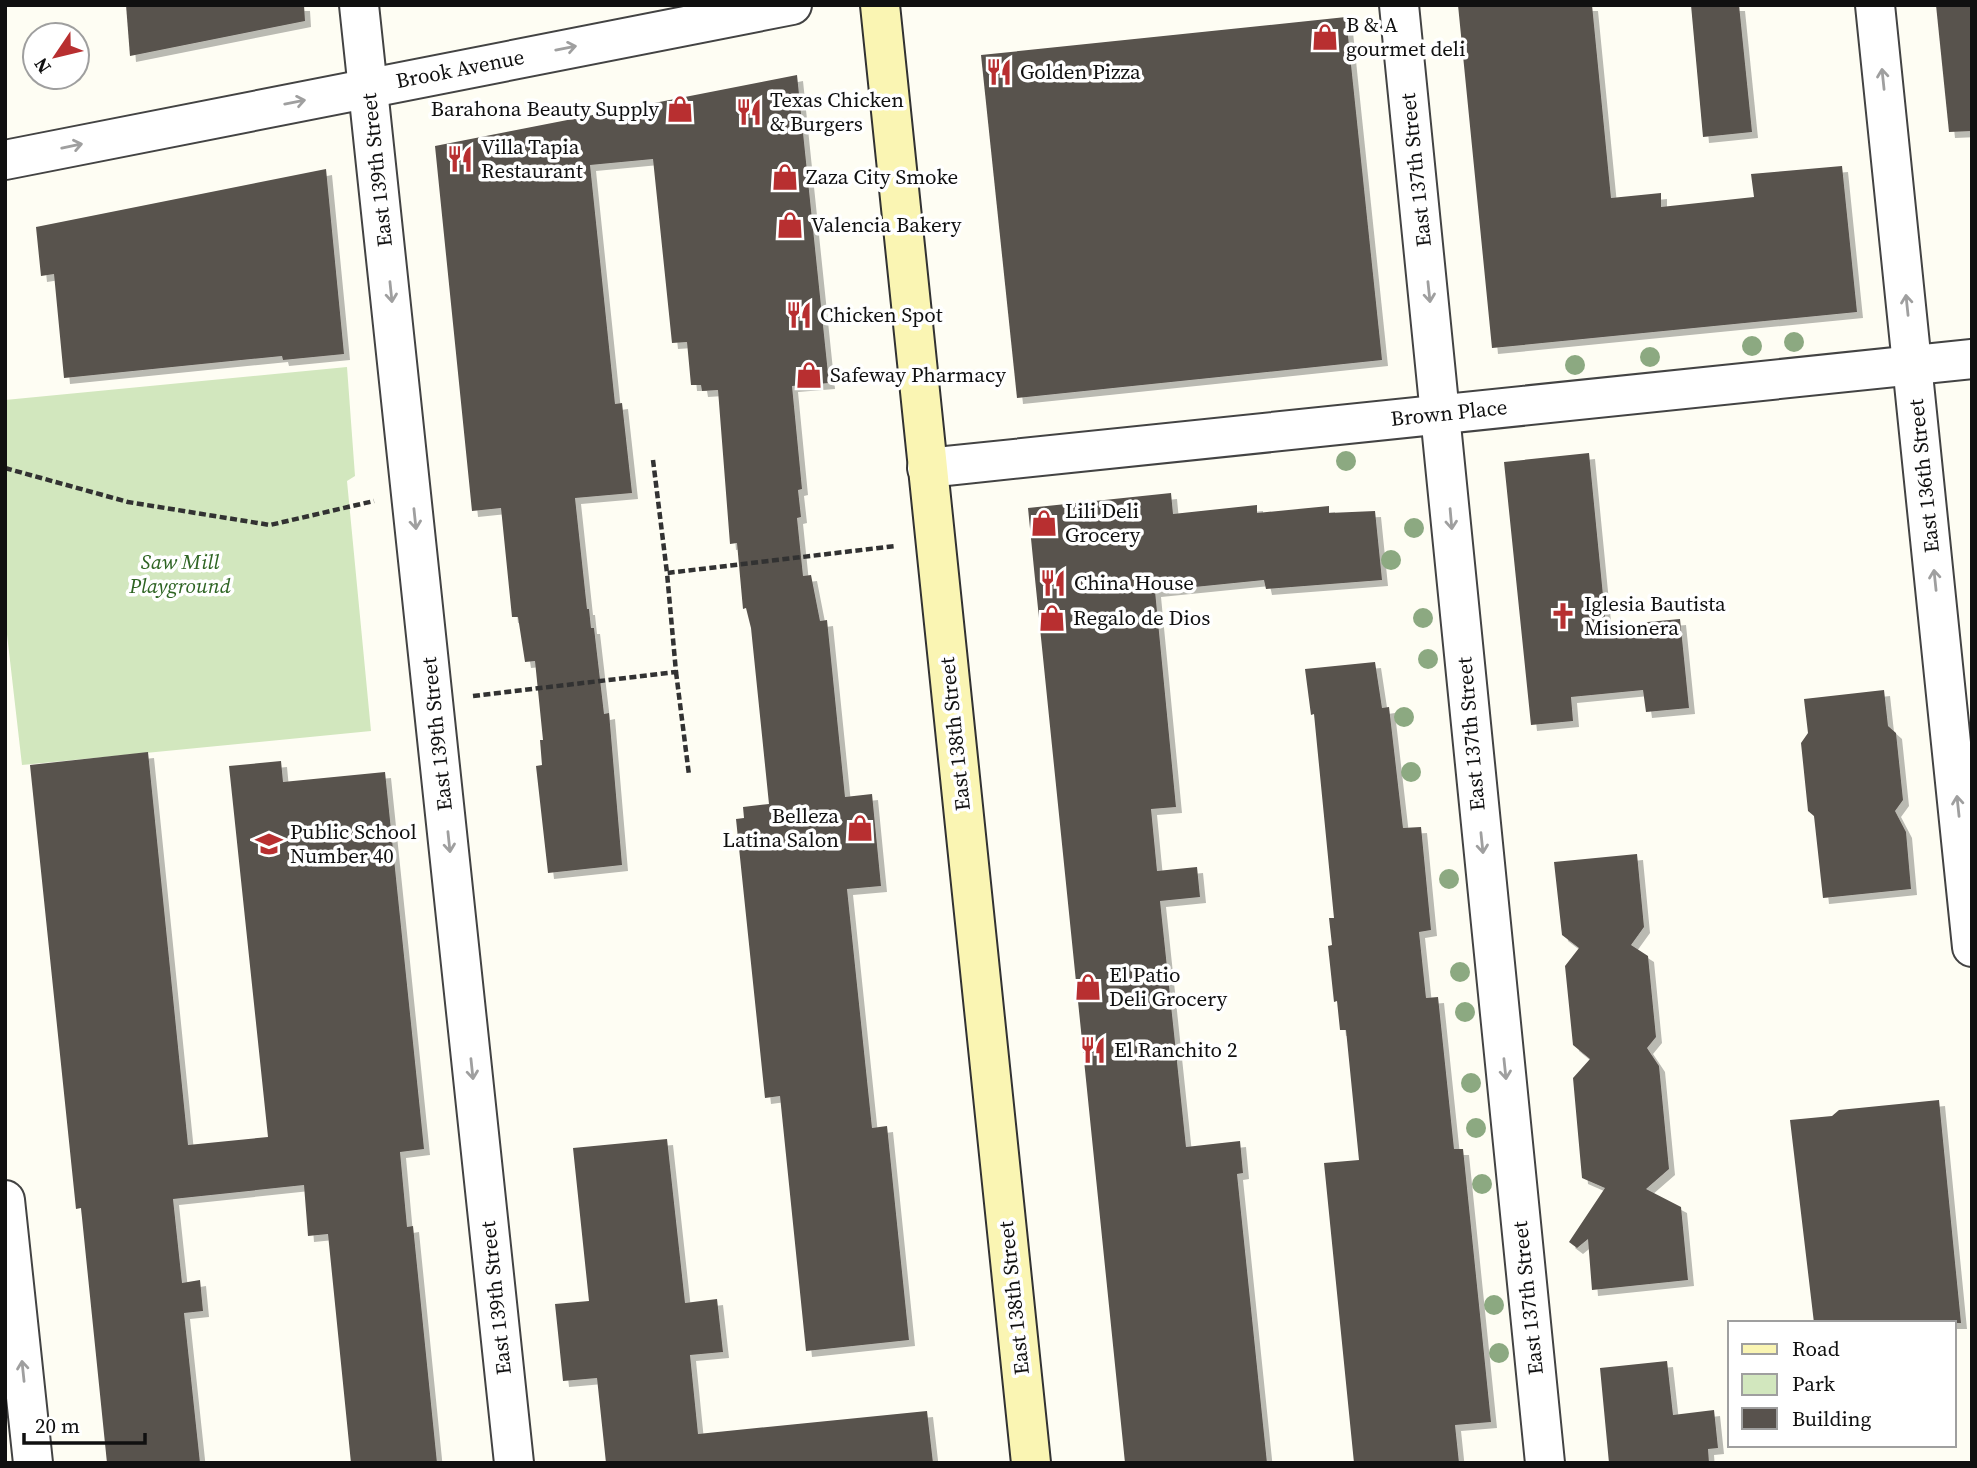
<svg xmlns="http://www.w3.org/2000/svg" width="1977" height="1468" font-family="'Source Serif 4',serif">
	<defs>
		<filter id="shadow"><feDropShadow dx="6" dy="6" stdDeviation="0" flood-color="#0004"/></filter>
	</defs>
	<rect width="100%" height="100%" fill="#fefdf3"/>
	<polygon fill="#d2e7be" points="347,367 355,476 347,481 371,731 22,765 5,617 5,400"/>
	<g fill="#58524d" filter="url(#shadow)">
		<polygon points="126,5 304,5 305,21 130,56"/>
		<polygon points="1458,5 1592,5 1611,198 1661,193 1661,207 1754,197 1751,174 1842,166 1857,312 1492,348"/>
		<polygon points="1691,5 1739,5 1752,132 1703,137"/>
		<polygon points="1936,5 1972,5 1972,131 1949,132"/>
		<polygon points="1346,17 1382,360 1017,398 981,55"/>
		<polygon points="797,75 829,383 792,386 802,489 798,490 801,517 797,518 803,576 811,575 820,621 827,620 845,797 872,794 881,886 847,889 872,1128 887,1126 909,1340 806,1351 780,1096 765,1098 736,819 744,818 743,807 769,804 751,628 746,608 743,609 737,543 730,544 718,390 702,391 701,385 691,385 687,342 672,343 653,159 590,165 615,404 622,403 632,493 575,498 587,609 589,609 591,628 594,628 604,714 609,713 622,865 548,873 536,766 542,765 540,740 543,740 535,661 525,662 518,617 512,617 501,508 472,511 435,146"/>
		<polygon points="326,169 344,354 283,360 282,356 64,378 54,274 41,276 36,227"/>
		<polygon points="1589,453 1606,626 1680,619 1689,708 1646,712 1643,690 1571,697 1573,721 1531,725 1504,462"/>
		<polygon points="1171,493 1173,514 1257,505 1257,513 1329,506 1329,513 1375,511 1382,580 1266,589 1264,580 1155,591 1176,807 1151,809 1157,871 1197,867 1200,897 1160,901 1186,1147 1240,1141 1243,1173 1237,1174 1267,1463 1125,1463 1034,569 1028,508"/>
		<polygon points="1375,662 1382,708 1389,707 1403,828 1421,827 1431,930 1419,932 1426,998 1438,997 1454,1149 1463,1149 1491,1422 1455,1425 1459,1463 1354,1463 1324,1163 1359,1160 1346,1030 1340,1030 1337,1001 1334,1002 1328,946 1332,945 1329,918 1334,918 1314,714 1311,715 1305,669"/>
		<polygon points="1884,690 1888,726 1896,733 1903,800 1895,811 1906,832 1911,889 1823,898 1814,816 1808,811 1801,743 1808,733 1804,699"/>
		<polygon points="148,752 188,1145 268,1137 229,766 281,761 283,782 385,772 424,1149 400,1152 407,1227 413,1226 437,1463 351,1463 328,1234 308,1236 304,1185 173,1199 182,1283 200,1280 203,1311 184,1313 200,1463 107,1463 81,1208 76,1209 30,765"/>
		<polygon points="1637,854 1644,927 1631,945 1648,956 1656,1037 1647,1048 1659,1066 1669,1169 1646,1189 1681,1207 1688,1280 1592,1290 1588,1239 1577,1248 1569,1242 1605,1188 1582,1178 1573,1078 1590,1059 1573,1045 1565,966 1579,948 1562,935 1554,862"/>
		<polygon points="1939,1100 1961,1323 1814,1323 1790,1120 1832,1116 1839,1110"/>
		<polygon points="667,1139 685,1303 717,1299 723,1352 690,1355 698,1434 927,1411 933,1463 606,1463 597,1378 563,1381 555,1304 589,1301 573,1148"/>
		<polygon points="1667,1361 1673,1415 1714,1410 1718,1448 1708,1449 1709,1463 1609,1463 1600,1368"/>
	</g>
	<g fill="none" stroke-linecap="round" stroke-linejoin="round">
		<defs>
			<g id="minor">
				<polyline points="359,5 514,1463"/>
				<polyline points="1399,5 1545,1463"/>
				<polyline points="1875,5 1972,947"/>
				<polyline points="5,160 792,5"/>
				<polyline points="927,468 1972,359"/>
				<polyline points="5,1200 33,1463"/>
			</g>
			<polyline id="secondary" points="880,5 1031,1463"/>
		</defs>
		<use href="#minor" stroke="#434343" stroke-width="42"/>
		<use href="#secondary" stroke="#323232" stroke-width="42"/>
		<g stroke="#323232" stroke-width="4.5" stroke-dasharray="7 3.5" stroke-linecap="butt">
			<polyline points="653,460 667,573"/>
			<polyline points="5,468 128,502 270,525 374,501"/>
			<polyline points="676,672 689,775"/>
			<polyline points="473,696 676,672 667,573 895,546"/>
		</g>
		<use href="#minor" stroke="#fff" stroke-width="38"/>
		<use href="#secondary" stroke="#faf5b3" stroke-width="38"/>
	</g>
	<g fill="#8ca981">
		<circle cx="1794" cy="342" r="10"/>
		<circle cx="1752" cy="346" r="10"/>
		<circle cx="1650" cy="357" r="10"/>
		<circle cx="1575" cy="365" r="10"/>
		<circle cx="1346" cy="461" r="10"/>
		<circle cx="1414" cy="528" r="10"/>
		<circle cx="1391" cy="560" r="10"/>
		<circle cx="1423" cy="618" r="10"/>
		<circle cx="1428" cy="659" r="10"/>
		<circle cx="1404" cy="717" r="10"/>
		<circle cx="1411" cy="772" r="10"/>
		<circle cx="1449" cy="879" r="10"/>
		<circle cx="1460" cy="972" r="10"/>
		<circle cx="1465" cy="1012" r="10"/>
		<circle cx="1471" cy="1083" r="10"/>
		<circle cx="1476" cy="1128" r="10"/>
		<circle cx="1482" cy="1184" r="10"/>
		<circle cx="1494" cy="1305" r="10"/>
		<circle cx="1499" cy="1353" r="10"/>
	</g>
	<defs><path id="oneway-shaft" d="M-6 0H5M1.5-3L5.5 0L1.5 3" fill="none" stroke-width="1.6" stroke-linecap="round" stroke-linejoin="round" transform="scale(1.75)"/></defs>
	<g stroke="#9f9f9f">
		<use href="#oneway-shaft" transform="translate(566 48) rotate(-11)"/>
		<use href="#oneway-shaft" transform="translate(1883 79) rotate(-96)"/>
		<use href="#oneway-shaft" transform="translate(295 102) rotate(-11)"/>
		<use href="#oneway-shaft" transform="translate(72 146) rotate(-12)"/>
		<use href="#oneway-shaft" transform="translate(391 292) rotate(84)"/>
		<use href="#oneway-shaft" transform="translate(1429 292) rotate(84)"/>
		<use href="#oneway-shaft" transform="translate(1907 305) rotate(-96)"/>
		<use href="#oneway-shaft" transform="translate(415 519) rotate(84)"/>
		<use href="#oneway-shaft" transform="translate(1451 519) rotate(85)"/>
		<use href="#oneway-shaft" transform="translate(1935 580) rotate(-96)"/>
		<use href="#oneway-shaft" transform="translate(1958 806) rotate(-96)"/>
		<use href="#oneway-shaft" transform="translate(449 842) rotate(84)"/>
		<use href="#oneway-shaft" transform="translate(1482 843) rotate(84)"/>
		<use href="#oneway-shaft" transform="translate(472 1069) rotate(84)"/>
		<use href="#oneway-shaft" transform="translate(1505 1069) rotate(84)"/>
		<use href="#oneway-shaft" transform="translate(23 1371) rotate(-96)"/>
	</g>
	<defs>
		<symbol id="shop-bare" viewBox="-9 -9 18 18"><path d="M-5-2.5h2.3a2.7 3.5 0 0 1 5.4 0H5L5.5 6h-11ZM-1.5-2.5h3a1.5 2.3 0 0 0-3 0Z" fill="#b82f30" stroke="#fff" stroke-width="2.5" paint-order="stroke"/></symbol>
		<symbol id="restaurant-bare" viewBox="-9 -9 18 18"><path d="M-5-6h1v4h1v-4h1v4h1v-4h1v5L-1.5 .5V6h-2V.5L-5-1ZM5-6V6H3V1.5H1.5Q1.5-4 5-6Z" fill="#b82f30" stroke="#fff" stroke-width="2.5" paint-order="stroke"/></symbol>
		<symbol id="church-bare" viewBox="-9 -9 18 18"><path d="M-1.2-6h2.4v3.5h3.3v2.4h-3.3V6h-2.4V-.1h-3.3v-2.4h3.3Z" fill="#b82f30" stroke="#fff" stroke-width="2.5" paint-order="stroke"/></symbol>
		<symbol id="school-bare" viewBox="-9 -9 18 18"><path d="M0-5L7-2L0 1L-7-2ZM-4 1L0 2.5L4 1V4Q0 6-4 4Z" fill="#b82f30" stroke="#fff" stroke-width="2.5" paint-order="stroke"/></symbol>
	</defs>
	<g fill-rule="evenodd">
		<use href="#shop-bare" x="1306" y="18" width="38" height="38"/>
		<use href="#restaurant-bare" x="980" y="53" width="38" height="38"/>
		<use href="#shop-bare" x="661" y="90" width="38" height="38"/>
		<use href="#restaurant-bare" x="730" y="93" width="38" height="38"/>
		<use href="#restaurant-bare" x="441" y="140" width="38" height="38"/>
		<use href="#shop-bare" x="766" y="158" width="38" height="38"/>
		<use href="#shop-bare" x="771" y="206" width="38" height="38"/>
		<use href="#restaurant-bare" x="780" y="296" width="38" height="38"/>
		<use href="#shop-bare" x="790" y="356" width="38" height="38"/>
		<use href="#shop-bare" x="1025" y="504" width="38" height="38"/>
		<use href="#restaurant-bare" x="1034" y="564" width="38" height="38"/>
		<use href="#church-bare" x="1544" y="597" width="38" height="38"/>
		<use href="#shop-bare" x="1033" y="599" width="38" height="38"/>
		<use href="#shop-bare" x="841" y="809" width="38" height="38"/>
		<use href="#school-bare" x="250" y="825" width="38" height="38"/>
		<use href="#shop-bare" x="1069" y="968" width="38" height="38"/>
		<use href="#restaurant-bare" x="1074" y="1031" width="38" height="38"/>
	</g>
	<g text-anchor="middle" stroke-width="7" stroke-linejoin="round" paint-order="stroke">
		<g font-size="21" fill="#101010" stroke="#fff" text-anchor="start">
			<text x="1346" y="32">B &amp; A<tspan x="1346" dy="24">gourmet deli</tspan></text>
			<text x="1020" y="79">Golden Pizza</text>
			<text x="770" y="107">Texas Chicken<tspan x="770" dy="24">&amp; Burgers</tspan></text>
			<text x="659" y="116" text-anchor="end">Barahona Beauty Supply</text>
			<text x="481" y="154">Villa Tapia<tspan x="481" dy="24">Restaurant</tspan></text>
			<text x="806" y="184">Zaza City Smoke</text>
			<text x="811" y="232">Valencia Bakery</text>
			<text x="820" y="322">Chicken Spot</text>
			<text x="830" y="382">Safeway Pharmacy</text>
			<text x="1065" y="518">Lili Deli<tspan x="1065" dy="24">Grocery</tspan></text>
			<text x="1074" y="590">China House</text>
			<text x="1584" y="611">Iglesia Bautista<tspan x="1584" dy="24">Misionera</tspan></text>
			<text x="1073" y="625">Regalo de Dios</text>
			<text x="839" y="823" text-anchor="end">Belleza<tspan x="839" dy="24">Latina Salon</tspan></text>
			<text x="290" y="839">Public School<tspan x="290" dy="24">Number 40</tspan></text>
			<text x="1109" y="982">El Patio<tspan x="1109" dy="24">Deli Grocery</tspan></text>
			<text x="1114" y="1057">El Ranchito 2</text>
		</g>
		<g font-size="21" fill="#101010" stroke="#fff">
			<text transform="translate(460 69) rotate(-11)" y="7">Brook Avenue</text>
			<text transform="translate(377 170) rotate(-96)" y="7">East 139th Street</text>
			<text transform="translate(1416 170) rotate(-96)" y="7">East 137th Street</text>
			<text transform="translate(1449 413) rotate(-6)" y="7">Brown Place</text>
			<text transform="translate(1924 476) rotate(-96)" y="7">East 136th Street</text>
			<text transform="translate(437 734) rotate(-96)" y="7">East 139th Street</text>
			<text transform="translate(955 734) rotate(-96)" y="7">East 138th Street</text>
			<text transform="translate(1471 734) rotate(-95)" y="7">East 137th Street</text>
			<text transform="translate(496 1298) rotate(-96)" y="7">East 139th Street</text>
			<text transform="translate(1014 1298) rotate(-96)" y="7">East 138th Street</text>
			<text transform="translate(1528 1298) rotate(-96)" y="7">East 137th Street</text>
		</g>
		<g font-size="21" font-style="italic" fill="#2e6423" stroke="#fff">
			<text x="180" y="569">Saw Mill<tspan x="180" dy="24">Playground</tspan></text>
		</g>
	</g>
	<rect width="1977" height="1468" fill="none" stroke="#101010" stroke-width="14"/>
	<rect x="1728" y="1321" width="228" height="126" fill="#ffffff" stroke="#9f9f9f" stroke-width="2"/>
	<rect x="1742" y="1344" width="35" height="10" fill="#faf5b3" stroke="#9f9f9f" stroke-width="2"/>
	<text x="1792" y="1356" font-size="21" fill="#101010">Road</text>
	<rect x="1742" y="1374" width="35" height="21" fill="#d2e7be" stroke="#9f9f9f" stroke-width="2"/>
	<text x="1792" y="1391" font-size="21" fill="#101010">Park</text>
	<rect x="1742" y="1408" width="35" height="21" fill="#58524d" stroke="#9f9f9f" stroke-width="2"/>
	<text x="1792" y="1426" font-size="21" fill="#101010">Building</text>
	<g transform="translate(56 56) rotate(235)"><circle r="33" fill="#ffffff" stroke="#9f9f9f" stroke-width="2"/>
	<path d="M0-5L12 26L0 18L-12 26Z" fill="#b82f30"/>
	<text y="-10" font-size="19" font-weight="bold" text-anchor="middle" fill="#101010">N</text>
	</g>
	<path d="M24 1433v10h121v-10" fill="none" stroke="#101010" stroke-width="3.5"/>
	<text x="35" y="1433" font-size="21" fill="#101010" stroke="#ffffff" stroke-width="5" paint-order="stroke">20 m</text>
</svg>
